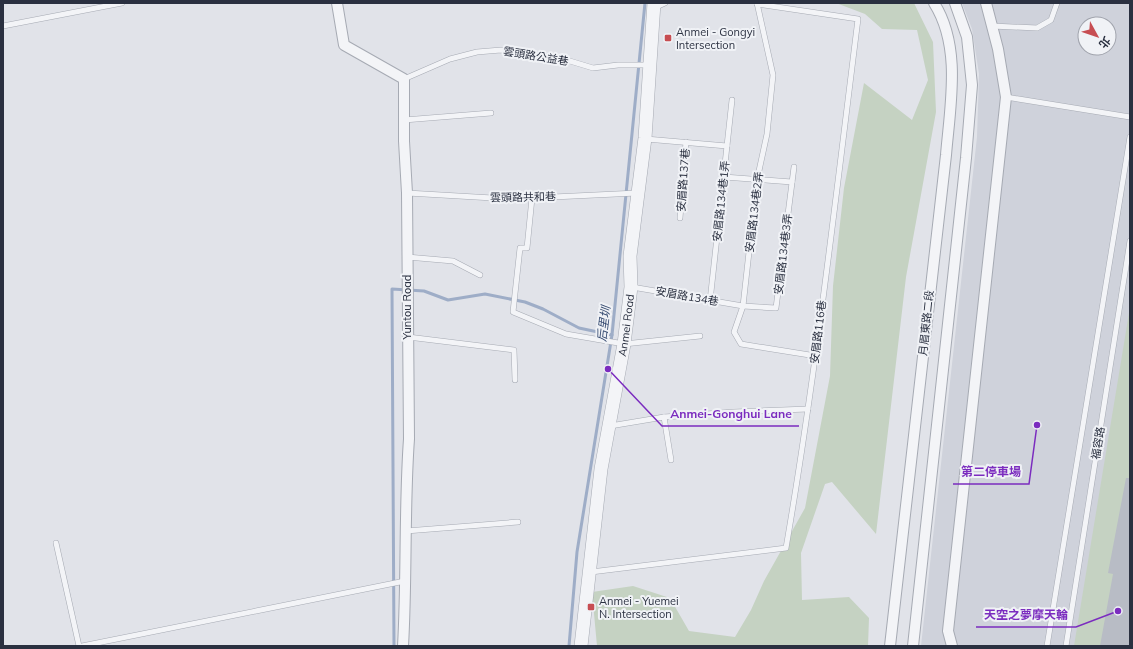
<svg xmlns="http://www.w3.org/2000/svg" width="1133" height="649" font-family="Mulish,'Noto Sans TC',sans-serif">
	<rect width="100%" height="100%" fill="#e1e3e9"/>
	<path fill="#cfd2db" fill-rule="evenodd" d="M 962,3 L 1130,3 L 1130,646 L 921,646 L 977,137 L 979,74 L 972,29 ZM 1085,24 L 1109,24 L 1109,48 L 1085,48 Z"/>
	<g fill="#c5d2c2">
		<polygon points="836,3 914,3 933,42 936,112 906,277 876,534 832,482 825,484 801,553 802,600 849,597 869,618 868,646 597,646 592,592 633,586 670,598 689,631 735,637 751,610 764,581 805,508 830,376 833,286 844,188 864,83 912,120 928,80 917,30 882,29 865,14"/>
		<polygon points="1130,307 1130,646 1074,646"/>
	</g>
	<g fill="none" stroke-linecap="round" stroke-linejoin="round">
		<g stroke="#9eadc7" stroke-width="3">
			<polyline points="394,646 392,289 424,291 448,300 485,294 525,302 543,309 579,328 612,335"/>
			<polyline points="569,646 577,552 612,335 645,3"/>
		</g>
	</g>
	<polygon fill="#b8bcc5" points="1126,478 1130,478 1130,646 1100,646 1113,574 1108,573"/>
	<g fill="none" stroke-linecap="round" stroke-linejoin="round">
		<defs>
			<g id="service">
				<polyline points="757,3 773,75 767,134 757,180 743,306 734,332 741,344 816,356"/>
				<polyline points="654,8 665,3"/>
				<polyline points="3,26 122,3"/>
				<polyline points="992,26 1037,28 1051,20 1057,3"/>
				<polyline points="404,79 450,59 477,52 501,50 560,58 593,68 618,65 649,65"/>
				<polyline points="1006,97 1130,117"/>
				<polyline points="404,120 491,113"/>
				<polyline points="646,139 727,146"/>
				<polyline points="724,177 792,182"/>
				<polyline points="407,193 511,199 637,193"/>
				<polyline points="532,198 527,248 520,248 513,312 566,334 624,344 700,336"/>
				<polyline points="680,218 686,142"/>
				<polyline points="407,257 453,261 480,275"/>
				<polyline points="632,287 743,306 776,308 794,167"/>
				<polyline points="710,301 732,100"/>
				<polyline points="408,337 514,350 515,380"/>
				<polyline points="664,417 671,460"/>
				<polyline points="610,426 664,417 734,412 808,409"/>
				<polyline points="406,531 518,522"/>
				<polyline points="56,543 79,646"/>
				<path d="M 591,572 L 786,548 C 816,373 836,195 858,19 L 757,4"/>
				<polyline points="82,646 405,581"/>
				<polyline points="1047,646 1130,137"/>
				<polyline points="1066,646 1130,241"/>
			</g>
			<g id="minor">
				<path d="M 337,3 L 344,45 L 404,79 L 404,141 L 407,193 L 409,439 C 404,508 407,577 403,646"/>
				<path d="M 890,646 L 946,155 C 950,106 962,47 934,3"/>
				<polyline points="913,646 966,158 972,85 967,37 955,3"/>
				<polyline points="952,646 948,631 1006,97 998,49 986,3"/>
			</g>
			<g id="tertiary">
				<path id="s1" d="M 581,646 L 601,469 L 624,344 L 631,287 L 630,256 L 645,138 L 654,3"/>
			</g>
		</defs>
		<use href="#service" stroke="#a6aab3" stroke-width="6"/>
		<use href="#minor" stroke="#a6aab3" stroke-width="12"/>
		<use href="#tertiary" stroke="#a6aab3" stroke-width="14"/>
		<use href="#service" stroke="#f3f4f7" stroke-width="5"/>
		<use href="#minor" stroke="#f3f4f7" stroke-width="10"/>
		<use href="#tertiary" stroke="#f3f4f7" stroke-width="13"/>
	</g>
	<g fill="#c74d52" stroke="#f0f2f6" stroke-width="1.5">
		<rect x="664" y="34" width="8" height="8" rx="2"/>
		<rect x="587" y="603" width="8" height="8" rx="2"/>
	</g>
	<g text-anchor="middle" stroke-width="4" stroke-linejoin="round" paint-order="stroke">
		<g font-size="11" fill="#2a3040" stroke="#f0f2f6" text-anchor="start">
			<text x="676" y="36">Anmei - Gongyi<tspan x="676" dy="13">Intersection</tspan></text>
			<text x="599" y="605">Anmei - Yuemei<tspan x="599" dy="13">N. Intersection</tspan></text>
		</g>
		<g font-size="11" fill="#2a3040" stroke="#f0f2f6">
			<text transform="translate(536 56) rotate(9)" y="4">雲頭路公益巷</text>
			<text transform="translate(683 180) rotate(-86)" y="4">安眉路137巷</text>
			<text transform="translate(523 197) rotate(-1)" y="4">雲頭路共和巷</text>
			<text transform="translate(721 201) rotate(-84)" y="4">安眉路134巷1弄</text>
			<text transform="translate(754 212) rotate(-83)" y="4">安眉路134巷2弄</text>
			<text transform="translate(783 254) rotate(-83)" y="4">安眉路134巷3弄</text>
			<text transform="translate(687 296) rotate(10)" y="4">安眉路134巷</text>
			<text transform="translate(407 307) rotate(-90)" y="4">Yuntou Road</text>
			<text transform="translate(926 323) rotate(-84)" y="4">月眉東路二段</text>
			<text dy="4" stroke="none"><textPath href="#s1" startOffset="324">Anmei Road</textPath></text>
			<text transform="translate(818 332) rotate(-83)" y="4">安眉路116巷</text>
			<text transform="translate(1098 443) rotate(-81)" y="4">福容路</text>
		</g>
		<g font-size="12" font-style="italic" fill="#364b71" stroke="#f0f2f6">
			<text transform="translate(604 324) rotate(-83)" y="4">后里圳</text>
		</g>
	</g>
	<path fill="none" stroke="#7b2cbf" stroke-width="1.5" d="M608 369L662 426H799M1037 425L1029 484H953M1118 611L1076 627H976"/>
	<g fill="#7b2cbf" stroke="#f0f2f6" stroke-width="1.5">
		<circle cx="608" cy="369" r="4"/>
		<circle cx="1037" cy="425" r="4"/>
		<circle cx="1118" cy="611" r="4"/>
	</g>
	<g font-size="12" text-anchor="middle" font-weight="bold" fill="#7b2cbf" stroke="#f0f2f6" stroke-width="4" stroke-linejoin="round" paint-order="stroke">
		<text x="731" y="418">Anmei-Gonghui Lane</text>
		<text x="991" y="476">第二停車場</text>
		<text x="1026" y="619">天空之夢摩天輪</text>
	</g>
	<rect width="1133" height="649" fill="none" stroke="#2a3040" stroke-width="8"/>
	<g transform="translate(1097 36) rotate(130)"><circle r="19" fill="#f0f2f6" stroke="#a1a4ad"/>
	<path d="M0-3L7 15L0 10L-7 15Z" fill="#c74d52"/>
	<text y="-6" font-size="11" font-weight="bold" text-anchor="middle" fill="#2a3040">北</text>
	</g>
</svg>
